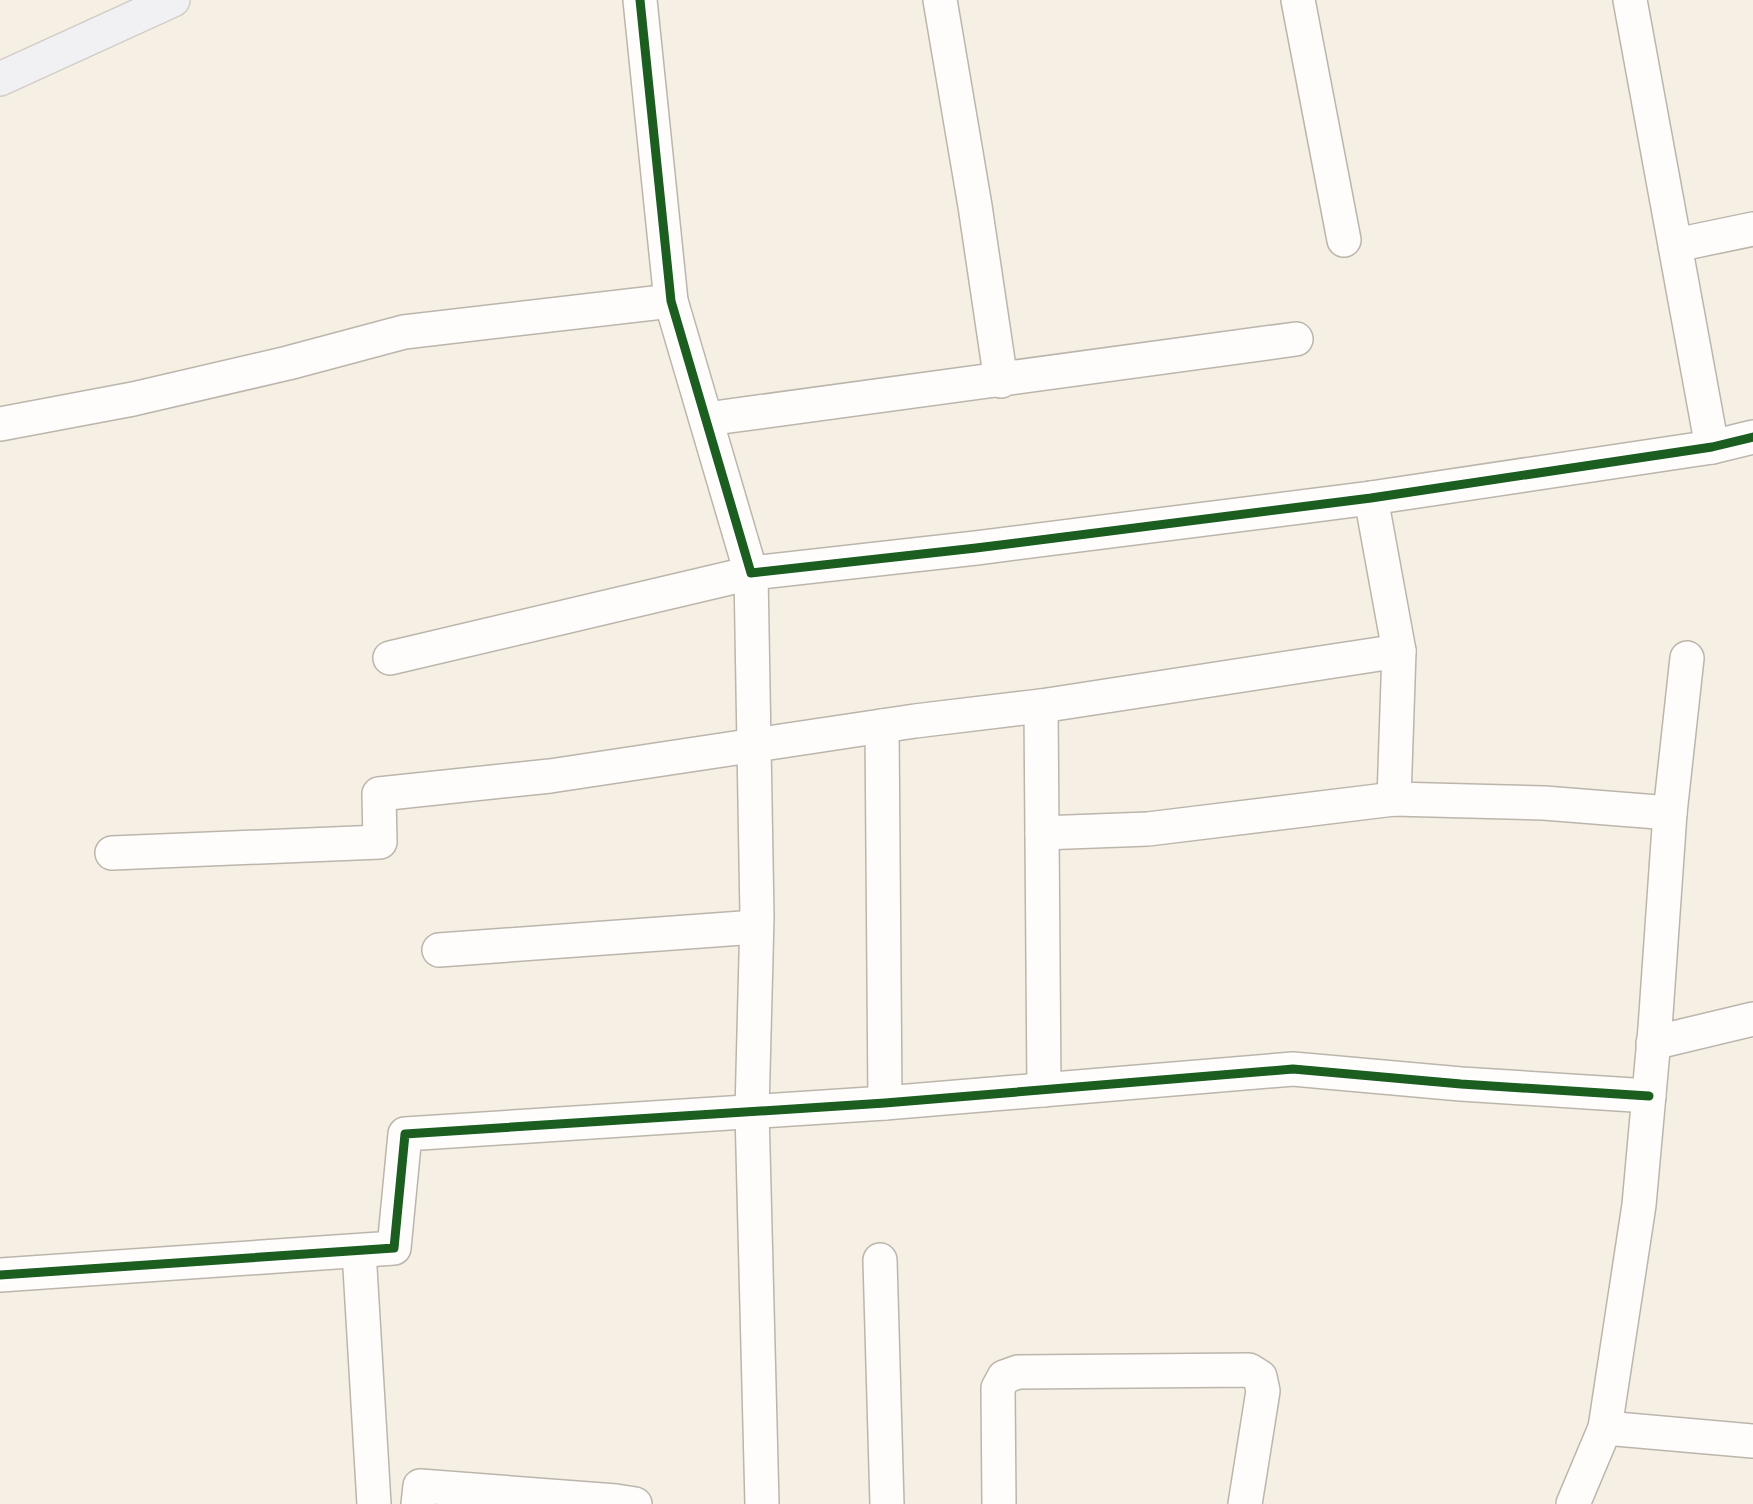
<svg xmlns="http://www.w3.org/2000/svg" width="1753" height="1504" font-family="Merriweather,serif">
	<rect width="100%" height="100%" fill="#f6efe4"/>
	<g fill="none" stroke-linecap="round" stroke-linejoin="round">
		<defs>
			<g id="minor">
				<polyline points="640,0 671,301 751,573 976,548 1371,498 1712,447 1753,437"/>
				<polyline points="940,0 975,206 1001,381"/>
				<polyline points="1298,0 1344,240"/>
				<polyline points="1630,0 1712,447"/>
				<polyline points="1676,245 1753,229"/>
				<polyline points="707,419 1296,339"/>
				<polyline points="0,424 133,399 288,363 404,332 671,301"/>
				<polyline points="1371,498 1399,651 1394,799"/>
				<polyline points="390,658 751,573 757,917 752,1111 762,1504"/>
				<polyline points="1041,706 1044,1090"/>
				<polyline points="882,726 885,1103"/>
				<polyline points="1042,833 1148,829 1394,799 1544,803 1670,813"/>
				<polyline points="112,853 380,842 379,794 550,776 915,721 1041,706 1399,651"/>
				<polyline points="439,950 756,927"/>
				<polyline points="1653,1043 1753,1019"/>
				<polyline points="359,1251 374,1504"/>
				<polyline points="880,1260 887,1504"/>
				<polyline points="0,1275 394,1248 405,1134 885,1103 1293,1069 1461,1084 1649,1096"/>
				<polyline points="1605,1428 1753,1441"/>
				<polyline points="418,1504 420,1486 616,1501 635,1504"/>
				<polyline points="999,1504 998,1388 1004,1377 1018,1372 1249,1370 1260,1377 1263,1391 1245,1504"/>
				<polyline points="1573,1504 1605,1428 1639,1205 1655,1028 1670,813 1687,658"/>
			</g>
			<polyline id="major" points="0,79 173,0"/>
		</defs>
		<use href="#minor" stroke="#bbb5ac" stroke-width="36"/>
		<use href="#major" stroke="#d1cdc7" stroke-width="36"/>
		<use href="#minor" stroke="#fefdfb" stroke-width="33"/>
		<use href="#major" stroke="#f1f1f3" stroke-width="33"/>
		<defs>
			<g id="cycleway">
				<polyline points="640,0 671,301 751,573 976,548 1371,498 1712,447 1753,437"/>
				<polyline points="0,1275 394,1248 405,1134 885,1103 1293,1069 1461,1084 1649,1096"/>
			</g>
		</defs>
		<use href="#cycleway" stroke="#fff" stroke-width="13"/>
		<use href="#cycleway" stroke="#1b5e20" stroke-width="9"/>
	</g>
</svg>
